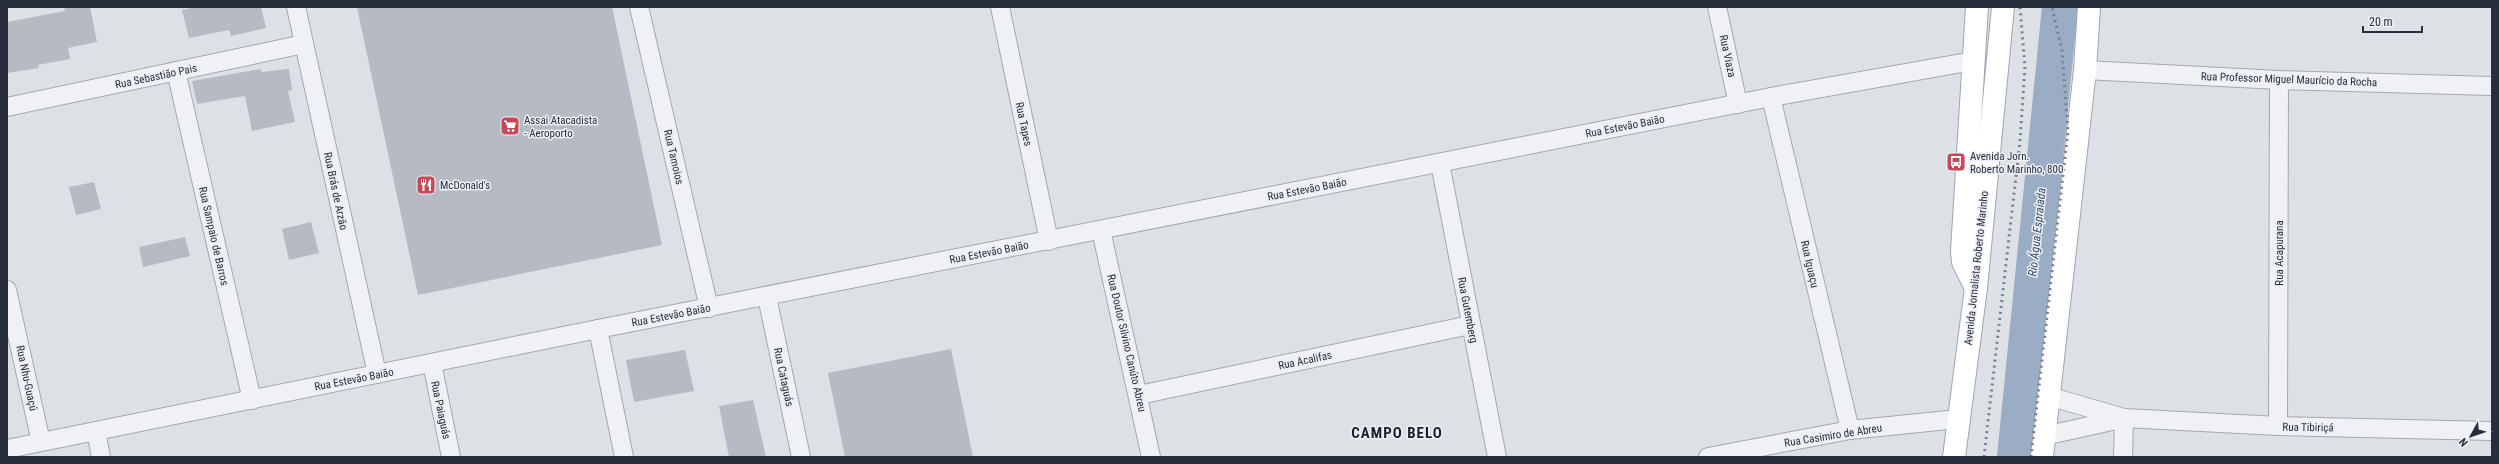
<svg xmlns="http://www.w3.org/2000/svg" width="2499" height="464" font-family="'Roboto Condensed',sans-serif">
	<rect width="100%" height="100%" fill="#dde1e6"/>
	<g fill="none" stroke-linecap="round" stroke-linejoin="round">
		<polyline stroke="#9aadc5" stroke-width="36" points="2015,457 2060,7"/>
	</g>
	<g fill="#b5bac3">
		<polygon points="64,7 90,7 97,42 68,48 70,59 38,65 39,68 7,73 7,22 65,11"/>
		<polygon points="197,7 261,7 266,28 231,36 229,30 189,38 182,10"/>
		<polygon points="357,7 612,7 662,245 418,295"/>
		<polygon points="261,69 261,72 289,69 292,90 288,91 295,122 252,131 245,96 197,104 192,81"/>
		<polygon points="94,182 101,209 76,215 69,187"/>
		<polygon points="311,222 319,253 289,260 282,229"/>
		<polygon points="185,237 190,256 143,267 139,247"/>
		<polygon points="951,349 973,457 845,457 828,373"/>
		<polygon points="685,350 694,391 634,402 626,360"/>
		<polygon points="753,400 766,457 729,457 719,406"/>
	</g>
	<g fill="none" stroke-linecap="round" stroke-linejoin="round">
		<defs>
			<g id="street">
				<polyline points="296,7 377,374"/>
				<polyline points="639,7 709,308"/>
				<polyline points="1000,7 1049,241"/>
				<polyline points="1717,7 1738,104"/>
				<polyline points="2085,70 2279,80 2492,86"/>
				<polyline points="176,71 252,400"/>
				<polyline points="1771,97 1850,430"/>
				<polyline points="7,107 304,44"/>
				<polyline points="1440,163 1497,457"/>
				<polyline points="1101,230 1151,457"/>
				<polyline points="7,290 41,442"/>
				<polyline points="767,297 801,457"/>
				<polyline points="598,329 624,457"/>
				<polyline points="432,363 451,457"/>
				<polyline points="1139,395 1470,325"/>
				<polyline points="2048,396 2124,418 2278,426 2492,431"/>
				<polyline points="2278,426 2279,80"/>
				<polyline points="96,431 101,457"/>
				<polyline points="2044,436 2121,419"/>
				<polyline points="7,449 598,329 1771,97 1973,61"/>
				<polyline points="1708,457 1850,430 1958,419"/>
				<polyline points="2123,457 2124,418"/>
			</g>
			<g id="primary">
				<polyline points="1976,288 1963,262 1962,251 1977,7"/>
				<polyline points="1954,457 1976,288 2003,7"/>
				<polyline points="2042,457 2085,70 2089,7"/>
			</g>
		</defs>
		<use href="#street" stroke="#a3a8b0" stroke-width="20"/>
		<use href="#primary" stroke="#9da5b1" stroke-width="24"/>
		<use href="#street" stroke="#f0f1f5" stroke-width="18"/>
		<use href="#primary" stroke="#fff" stroke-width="22"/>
		<g stroke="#78808f" stroke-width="3" stroke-dasharray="2 4" stroke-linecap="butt">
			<polyline points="1984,457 2020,141 2025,67 2020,7"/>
			<polyline points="2031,457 2068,131 2062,51 2052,7"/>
		</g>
	</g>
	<defs>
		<symbol id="supermarket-square" viewBox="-11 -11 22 22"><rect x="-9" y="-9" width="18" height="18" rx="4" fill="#c64857" stroke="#edeff4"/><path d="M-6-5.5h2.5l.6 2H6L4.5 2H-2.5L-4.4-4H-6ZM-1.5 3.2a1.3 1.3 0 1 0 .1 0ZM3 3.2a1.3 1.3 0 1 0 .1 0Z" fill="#fff"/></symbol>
		<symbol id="bus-square" viewBox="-11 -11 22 22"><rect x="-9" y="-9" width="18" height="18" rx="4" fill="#c64857" stroke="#edeff4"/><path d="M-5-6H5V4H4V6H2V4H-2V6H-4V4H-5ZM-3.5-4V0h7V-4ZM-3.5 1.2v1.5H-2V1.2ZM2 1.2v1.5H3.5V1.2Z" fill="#fff"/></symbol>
		<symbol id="restaurant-square" viewBox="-11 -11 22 22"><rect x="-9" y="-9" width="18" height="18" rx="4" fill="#c64857" stroke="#edeff4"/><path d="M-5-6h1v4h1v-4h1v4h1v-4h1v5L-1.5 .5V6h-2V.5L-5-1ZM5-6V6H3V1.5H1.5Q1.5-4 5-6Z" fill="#fff"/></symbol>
	</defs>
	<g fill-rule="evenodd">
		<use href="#supermarket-square" x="499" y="115" width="22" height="22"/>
		<use href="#bus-square" x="1945" y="151" width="22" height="22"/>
		<use href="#restaurant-square" x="415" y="174" width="22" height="22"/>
	</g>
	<g text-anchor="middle" stroke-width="3" stroke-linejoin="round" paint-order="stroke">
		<g font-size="11" fill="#282e3c" stroke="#edeff4">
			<text transform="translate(1728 56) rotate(78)" y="4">Rua Viaza</text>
			<text transform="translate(156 76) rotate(-12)" y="4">Rua Sebastião Pais</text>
			<text transform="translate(2289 79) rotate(2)" y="4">Rua Professor Miguel Maurício da Rocha</text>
			<text transform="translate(1024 124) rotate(78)" y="4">Rua Tapes</text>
			<text transform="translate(1625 126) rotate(-11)" y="4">Rua Estevão Baião</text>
			<text transform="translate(674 157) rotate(77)" y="4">Rua Tamoios</text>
			<text transform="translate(1307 189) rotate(-11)" y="4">Rua Estevão Baião</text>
			<text transform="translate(336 191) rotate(78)" y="4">Rua Brás de Arzão</text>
			<text transform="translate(214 236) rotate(77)" y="4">Rua Sampaio de Barros</text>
			<text transform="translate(989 252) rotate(-11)" y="4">Rua Estevão Baião</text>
			<text transform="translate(2279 253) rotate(-90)" y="4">Rua Acapurana</text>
			<text transform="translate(1810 264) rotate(77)" y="4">Rua Iguaçu</text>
			<text transform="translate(1976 268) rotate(-84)" y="4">Avenida Jornalista Roberto Marinho</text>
			<text transform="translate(1468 310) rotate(79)" y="4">Rua Gutemberg</text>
			<text transform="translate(671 315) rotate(-11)" y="4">Rua Estevão Baião</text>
			<text transform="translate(1127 343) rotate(77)" y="4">Rua Doutor Silvino Canúto Abreu</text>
			<text transform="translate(1305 360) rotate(-12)" y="4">Rua Acalifas</text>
			<text transform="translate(784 377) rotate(78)" y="4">Rua Cataguás</text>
			<text transform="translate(27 378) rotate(78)" y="4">Rua Nhu-Guaçú</text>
			<text transform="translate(354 379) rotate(-11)" y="4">Rua Estevão Baião</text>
			<text transform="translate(441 410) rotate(78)" y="4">Rua Paiaguás</text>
			<text transform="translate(2308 427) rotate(1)" y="4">Rua Tibiriçá</text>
			<text transform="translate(1833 435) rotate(-9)" y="4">Rua Casimiro de Abreu</text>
		</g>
		<g font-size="11" fill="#282e3c" stroke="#edeff4" text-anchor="start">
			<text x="524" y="124">Assai Atacadista<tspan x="524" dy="13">- Aeroporto</tspan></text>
			<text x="1970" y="160">Avenida Jorn.<tspan x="1970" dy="13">Roberto Marinho, 800</tspan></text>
			<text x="440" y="189">McDonald's</text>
		</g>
		<g font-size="12" font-style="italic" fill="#344c6d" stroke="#edeff4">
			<text transform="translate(2037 232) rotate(-84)" y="4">Rio Água Espraiada</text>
		</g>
		<g font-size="15" font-weight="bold" letter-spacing="1" fill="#1a202d" stroke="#edeff4">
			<text x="1397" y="438">CAMPO BELO</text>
		</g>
	</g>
	<rect width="2499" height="464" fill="none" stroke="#282e3c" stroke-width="16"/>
	<g transform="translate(2471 436) rotate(230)" stroke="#edeff4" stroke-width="3" paint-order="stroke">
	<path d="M0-3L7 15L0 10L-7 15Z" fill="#282e3c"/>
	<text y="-6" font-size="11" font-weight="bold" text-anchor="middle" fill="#282e3c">N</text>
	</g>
	<path d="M2363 26v6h59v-6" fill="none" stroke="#282e3c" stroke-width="2"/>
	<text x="2369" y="26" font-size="12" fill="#282e3c" stroke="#edeff4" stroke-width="3" paint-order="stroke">20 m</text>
</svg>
